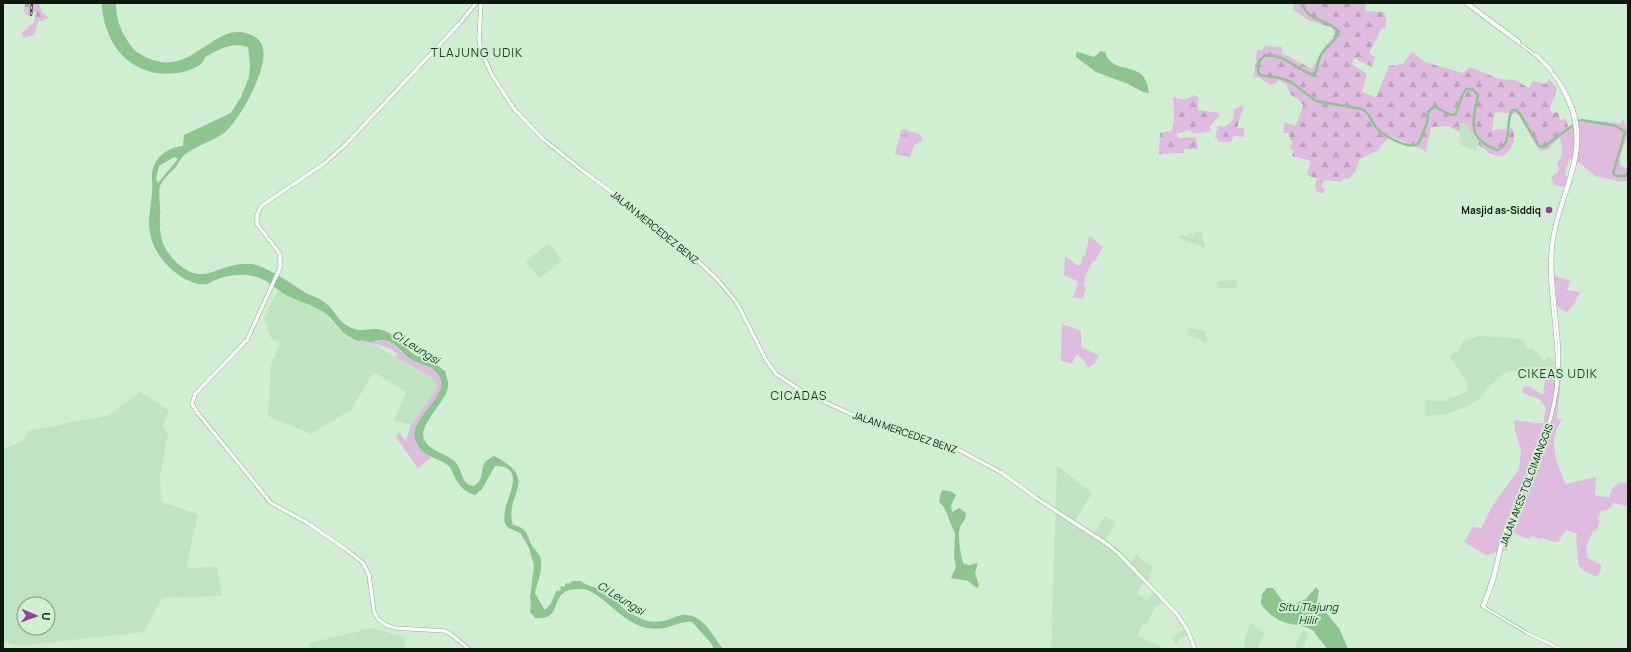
<svg xmlns="http://www.w3.org/2000/svg" width="1631" height="652" font-family="Manrope,sans-serif">
	<defs>
		<pattern id="forest-firs" width="22" height="20" patternUnits="userSpaceOnUse"><rect width="22" height="20" fill="#e0bbe0"/><path d="M5 1l3.5 6h-7zM16 11l3.5 6h-7z" fill="#bfa0bf"/></pattern>
		<pattern id="park-tufts" width="24" height="20" patternUnits="userSpaceOnUse"><rect width="24" height="20" fill="#e0bbe0"/><path d="M3 7l-1-3M5 7V3M7 7l1-3M15 17l-1-3M17 17v-4M19 17l1-3" fill="none" stroke="#bfa0bf"/></pattern>
	</defs>
	<rect width="100%" height="100%" fill="#d0efd2"/>
	<g fill="#c0e4c1" fill-rule="evenodd">
		<polygon points="1458,123 1468,124 1470,130 1479,139 1476,151 1461,145"/>
		<polygon points="1195,232 1202,232 1205,248 1179,238 1180,234 1187,237 1189,233 1194,235"/>
		<polygon points="548,243 562,260 540,278 526,262"/>
		<polygon points="1237,280 1237,288 1217,288 1218,281"/>
		<polygon points="277,291 321,310 349,339 374,345 433,378 437,384 437,389 411,425 394,420 406,393 374,372 351,410 311,434 268,416 271,365 280,344 271,338 264,319"/>
		<polygon points="1188,327 1205,331 1208,341 1203,343 1202,340 1188,335"/>
		<polygon points="1479,336 1517,338 1524,341 1527,349 1533,349 1544,361 1549,356 1562,367 1561,379 1540,373 1510,371 1505,373 1489,387 1478,400 1464,408 1446,414 1425,416 1425,400 1444,401 1468,391 1465,378 1449,356 1458,351 1463,341"/>
		<path d="M 140,392 L 169,410 L 163,427 L 168,433 L 160,477 L 162,502 L 198,514 L 186,568 L 217,567 L 222,596 L 162,598 L 144,632 L 18,646 L 3,642 L 3,449 L 23,441 L 28,431 L 109,415 ZM 24,604 L 48,604 L 48,628 L 24,628 Z"/>
		<polygon points="1057,466 1092,493 1075,521 1093,534 1105,516 1115,522 1105,541 1116,547 1131,561 1136,554 1145,562 1153,566 1147,584 1144,581 1137,593 1146,600 1154,592 1163,602 1155,607 1147,623 1144,623 1137,635 1157,645 1162,649 1051,649"/>
		<polygon points="1250,622 1265,633 1261,642 1259,642 1258,649 1244,649 1245,639"/>
		<polygon points="372,628 405,637 405,649 309,649 310,643"/>
		<polygon points="1185,629 1188,635 1178,640 1179,644 1176,645 1171,637"/>
		<polygon points="1302,630 1308,632 1304,649 1299,649 1295,647"/>
	</g>
	<g fill="#e0bbe0">
		<path d="M 1623,118 L 1628,134 L 1620,156 L 1620,165 L 1628,169 L 1628,180 L 1623,182 L 1595,176 L 1581,164 L 1569,159 L 1565,175 L 1567,176 L 1565,187 L 1554,185 L 1551,177 L 1557,173 L 1559,169 L 1557,163 C 1565,156 1562,148 1560,138 C 1583,115 1590,121 1621,123 Z"/>
		<path d="M 1089,236 L 1103,247 L 1095,261 L 1092,262 L 1085,278 L 1084,286 L 1086,287 L 1083,299 L 1073,297 L 1078,284 L 1077,281 L 1064,275 L 1065,256 C 1072,260 1074,264 1080,266 L 1083,256 L 1085,256 Z"/>
		<polygon points="1554,269 1555,276 1571,281 1567,290 1580,292 1574,304 1567,312 1557,307"/>
		<polygon points="1062,324 1081,331 1081,347 1098,355 1096,362 1088,368 1085,361 1077,354 1072,364 1061,361"/>
		<path d="M 361,340 C 364,340 367,341 370,342 C 379,342 385,338 393,344 C 399,349 403,355 409,358 C 418,363 430,365 437,372 C 439,375 441,380 441,384 C 441,416 388,422 431,458 L 418,468 L 396,437 L 399,433 L 406,441 L 411,425 L 437,389 L 437,384 L 433,378 L 396,357 L 397,354 C 387,344 373,345 359,341 Z"/>
		<path d="M 1546,375 L 1561,379 L 1557,418 L 1562,420 C 1560,424 1557,427 1556,431 C 1550,446 1559,471 1566,484 L 1596,477 L 1595,495 L 1609,498 L 1612,489 L 1620,482 L 1628,484 L 1628,500 L 1626,506 L 1613,503 L 1609,509 L 1601,511 L 1598,519 L 1600,521 L 1597,530 L 1593,531 L 1586,548 L 1588,558 L 1601,565 L 1601,569 L 1597,577 L 1584,571 L 1578,565 C 1579,554 1575,545 1577,534 L 1566,530 L 1558,542 L 1553,542 L 1543,538 L 1540,539 L 1533,536 L 1528,539 L 1514,533 L 1507,550 L 1486,555 L 1464,542 L 1473,527 L 1481,528 L 1493,505 L 1519,469 L 1521,451 L 1515,430 L 1514,420 L 1536,423 L 1543,423 L 1546,408 L 1539,399 L 1522,393 L 1524,386 L 1530,387 L 1543,395 Z"/>
	</g>
	<g fill="url(#forest-firs)">
		<polygon points="25,3 39,3 42,12 49,17 43,21 39,20 34,35 24,38 21,34 34,22 36,13 34,11 31,15 26,15 24,11"/>
		<path d="M 1294,3 L 1366,3 L 1365,11 L 1384,12 L 1386,19 L 1386,28 L 1381,29 L 1369,53 L 1375,57 L 1372,67 L 1354,58 L 1352,64 L 1367,74 L 1362,92 L 1376,97 L 1389,66 L 1403,64 L 1412,52 L 1425,62 L 1463,73 L 1470,67 L 1499,79 L 1515,80 L 1529,88 L 1533,81 L 1545,84 L 1549,79 L 1557,89 L 1550,107 L 1552,113 L 1558,112 L 1560,120 L 1566,119 L 1569,129 L 1548,149 L 1542,151 L 1538,149 L 1520,117 L 1517,114 L 1495,112 L 1492,130 L 1512,128 C 1518,138 1510,158 1497,156 C 1489,154 1485,148 1478,145 L 1479,139 L 1470,130 L 1468,124 L 1459,123 L 1460,132 L 1448,126 L 1431,127 L 1426,151 L 1390,136 L 1377,151 L 1360,159 L 1355,172 L 1348,179 L 1346,178 L 1340,182 L 1325,180 L 1321,186 L 1325,189 L 1323,194 L 1316,191 L 1315,185 L 1317,179 L 1307,175 L 1311,161 L 1292,156 L 1294,150 L 1289,149 L 1292,143 L 1292,140 L 1290,140 L 1289,133 L 1283,133 L 1285,122 L 1296,126 L 1303,105 L 1298,99 L 1291,95 L 1286,84 L 1279,80 L 1276,83 L 1271,85 L 1258,77 L 1254,77 L 1257,50 L 1263,50 L 1264,46 L 1282,47 L 1282,53 L 1312,69 L 1321,52 L 1335,34 L 1333,28 L 1308,20 L 1293,10 Z"/>
		<path d="M 1193,95 L 1198,97 L 1198,110 L 1219,113 L 1219,116 L 1210,126 L 1211,131 L 1193,134 L 1190,130 L 1177,134 L 1178,138 L 1196,137 L 1198,149 L 1184,149 L 1184,153 L 1159,154 L 1160,133 L 1172,131 C 1175,121 1174,107 1173,97 C 1181,99 1186,101 1193,95 Z"/>
		<path d="M 1241,106 L 1244,107 L 1237,128 L 1244,128 L 1244,137 L 1234,136 L 1231,142 L 1217,142 L 1218,139 L 1215,138 L 1218,126 L 1224,127 C 1232,123 1235,119 1233,110 Z"/>
	</g>
	<polygon fill="url(#park-tufts)" points="903,129 919,134 923,140 914,145 910,157 895,154 901,130"/>
	<g fill="#8cc590" fill-rule="evenodd">
		<path d="M 102,3 L 116,3 C 116,20 121,32 131,46 C 136,53 145,57 153,60 C 193,74 216,21 249,34 C 254,36 258,38 261,43 C 273,62 240,120 224,133 C 213,141 198,145 187,153 C 181,156 179,163 175,168 C 170,173 163,179 160,186 C 158,193 161,208 160,217 C 159,236 162,248 176,262 C 203,286 211,268 240,264 C 246,264 250,263 256,265 C 274,271 290,283 306,293 C 313,296 321,299 327,304 C 335,311 338,321 348,326 C 363,335 370,325 385,331 C 397,336 404,348 415,355 C 419,357 422,357 426,358 C 433,360 439,367 445,371 C 446,376 449,382 448,387 C 446,402 418,425 424,439 C 429,452 448,453 456,463 C 463,471 461,485 474,486 C 489,476 474,465 494,456 C 542,480 503,494 513,525 C 529,528 526,536 533,547 C 537,552 541,555 541,563 C 542,573 537,583 535,593 L 544,609 L 546,609 L 551,603 L 557,590 L 560,591 L 561,589 L 560,586 L 565,587 L 565,584 L 568,583 L 570,584 L 572,581 L 581,581 C 584,585 602,589 608,593 C 615,596 617,603 623,608 C 629,613 640,619 648,621 C 657,623 666,621 675,617 C 700,608 710,632 723,649 L 714,649 L 711,643 L 692,622 C 682,621 677,625 668,627 C 663,629 652,629 647,628 C 622,624 601,590 582,589 C 576,589 567,589 562,594 C 553,604 558,620 535,618 L 530,612 L 531,604 L 530,598 L 534,565 L 529,548 L 521,534 C 517,530 510,531 506,525 C 497,509 527,475 504,467 C 501,466 498,466 495,466 L 482,489 L 475,495 C 466,493 460,487 455,478 C 453,474 452,470 450,467 C 438,456 422,459 415,439 C 408,416 457,394 436,372 C 430,365 420,364 412,360 C 403,355 397,344 388,341 C 381,339 376,342 370,342 C 367,341 364,340 361,340 L 359,341 C 339,336 336,318 320,310 C 308,303 293,300 281,292 C 275,288 270,283 264,280 C 248,272 229,274 213,281 C 213,281 209,283 208,284 C 199,286 187,281 180,276 C 161,263 148,243 149,220 C 150,206 153,194 152,180 C 150,162 165,147 183,146 L 184,135 L 231,113 L 241,97 L 249,77 L 250,65 L 248,47 C 232,42 220,49 205,57 C 203,65 195,68 187,71 C 150,81 117,63 106,27 C 104,20 101,11 102,3 ZM 174,157 L 177,158 L 177,160 L 158,183 L 156,179 L 159,166 Z"/>
		<path d="M 1101,51 L 1105,52 C 1113,78 1146,57 1149,93 L 1143,92 L 1128,84 L 1096,72 L 1076,57 L 1076,53 L 1078,52 L 1094,57 Z"/>
		<path d="M 943,490 L 952,492 L 956,495 L 951,506 L 952,512 L 959,508 L 966,513 C 966,522 962,521 960,528 C 957,534 961,559 964,564 L 970,565 L 978,563 L 975,573 L 979,585 L 977,588 L 968,581 L 951,578 L 956,567 L 954,557 L 955,534 L 944,507 L 939,502 L 941,492 Z"/>
		<path d="M 1316,587 L 1319,591 L 1317,602 L 1339,628 L 1348,649 L 1327,649 C 1323,642 1317,638 1314,631 C 1297,621 1285,628 1269,613 C 1266,610 1262,607 1261,603 L 1262,594 L 1267,588 L 1273,588 L 1282,600 L 1292,605 L 1306,599 Z"/>
	</g>
	<g fill="none" stroke-linecap="round" stroke-linejoin="round">
		<g stroke="#8cc590" stroke-width="2.5">
			<path d="M 1302,3 C 1309,24 1327,17 1339,32 C 1336,42 1324,47 1320,57 C 1317,63 1318,70 1314,75 C 1295,70 1286,54 1265,55 L 1259,61 L 1258,72 L 1260,75 L 1280,78 L 1291,82 L 1316,101 L 1362,109 C 1370,113 1370,119 1375,126 C 1382,135 1408,150 1418,144 L 1427,123 L 1428,112 L 1431,109 L 1435,107 L 1451,115 L 1456,114 L 1462,96 L 1466,89 L 1472,89 L 1478,95 C 1473,122 1466,139 1498,150 C 1513,143 1505,122 1512,110 L 1516,110 L 1520,114 L 1539,146 L 1543,147 L 1579,121 L 1582,120 L 1616,126 L 1625,132 L 1613,174 L 1617,176 L 1625,176 L 1628,173"/>
			<polyline points="156,221 153,231 156,238"/>
			<polyline points="185,274 193,278 202,280"/>
		</g>
		<defs>
			<g id="secondary">
				<path d="M 1465,3 C 1481,15 1497,27 1513,39 C 1523,46 1534,53 1542,62 C 1554,73 1563,89 1569,104 C 1589,154 1559,192 1552,240 C 1545,289 1561,338 1556,388 C 1550,440 1522,487 1503,535 C 1499,546 1498,557 1495,568 C 1492,581 1487,593 1482,606 L 1527,633 L 1561,649"/>
				<polyline points="1468,3 1519,41"/>
				<polyline points="1536,54 1552,70"/>
				<path d="M 1538,457 C 1552,422 1561,386 1559,348 C 1557,314 1550,279 1553,245 C 1557,206 1580,172 1578,133 C 1577,112 1567,91 1554,74"/>
				<polyline points="1484,607 1494,580 1504,537 1521,497"/>
			</g>
			<g id="primary">
				<polyline points="481,3 479,40 481,51 492,75 514,109 543,139 583,171 647,218 677,242 717,279 737,303 766,360 776,374 805,393 851,414 878,425 959,450 1002,473 1036,498 1107,544 1119,554 1177,614 1188,631 1195,649"/>
				<polyline points="469,649 452,635 445,631 395,628 386,625 378,619 374,612 369,575 363,563 347,550 306,522 271,503 197,412 192,404 195,394 247,340 280,268 280,254 257,224 257,215 261,206 325,163 345,145 460,23 476,3"/>
			</g>
		</defs>
		<use href="#secondary" stroke="#8eaa8f" stroke-width="3.5"/>
		<use href="#primary" stroke="#8eaa8f" stroke-width="4.5"/>
		<use href="#secondary" stroke="#fff" stroke-width="2.5"/>
		<use href="#primary" stroke="#fff" stroke-width="3.5"/>
		<defs>
			<polyline id="rail" points="31,15 32,3"/>
		</defs>
		<use href="#rail" stroke="#3a4a3b" stroke-width="2.5"/>
		<use href="#rail" stroke="#d0efd2" stroke-width="1" stroke-dasharray="3" stroke-linecap="butt"/>
	</g>
	<circle fill="#9d3aa1" stroke="#d0efd2" stroke-width="1.5" cx="1549" cy="210" r="4"/>
	<g text-anchor="middle" stroke-width="4" stroke-linejoin="round" paint-order="stroke">
		<g font-size="10" font-weight="bold" fill="#0c170d" stroke="#d0efd2" text-anchor="end">
			<text x="1541" y="214">Masjid as-Siddiq</text>
		</g>
		<g font-size="10" fill="#0c170d" stroke="#d0efd2">
			<text transform="translate(655 227) rotate(39)" y="4">JALAN MERCEDEZ BENZ</text>
			<text transform="translate(905 432) rotate(19)" y="4">JALAN MERCEDEZ BENZ</text>
			<text transform="translate(1526 485) rotate(-69)" y="4">JALAN AKES TOL CIMANGGIS</text>
		</g>
		<g font-size="11" font-style="italic" fill="#0b3512" stroke="#d0efd2">
			<text transform="translate(416 347) rotate(32)" y="4">Ci Leungsi</text>
			<text transform="translate(621 598) rotate(32)" y="4">Ci Leungsi</text>
			<text x="1308" y="611">Situ Tlajung<tspan x="1308" dy="13">Hilir</tspan></text>
		</g>
		<g font-size="12" letter-spacing="1" fill="#1e3620" stroke="#d0efd2">
			<text x="477" y="57">TLAJUNG UDIK</text>
			<text x="1558" y="378">CIKEAS UDIK</text>
			<text x="799" y="400">CICADAS</text>
		</g>
	</g>
	<rect width="1631" height="652" fill="none" stroke="#0c170d" stroke-width="8"/>
	<g transform="translate(36 616) rotate(92)"><circle r="19" fill="#d0efd2" stroke="#829983"/>
	<path d="M0-3L7 15L0 10L-7 15Z" fill="#9d3aa1"/>
	<text y="-6" font-size="11" font-weight="bold" text-anchor="middle" fill="#0c170d">U</text>
	</g>
</svg>
